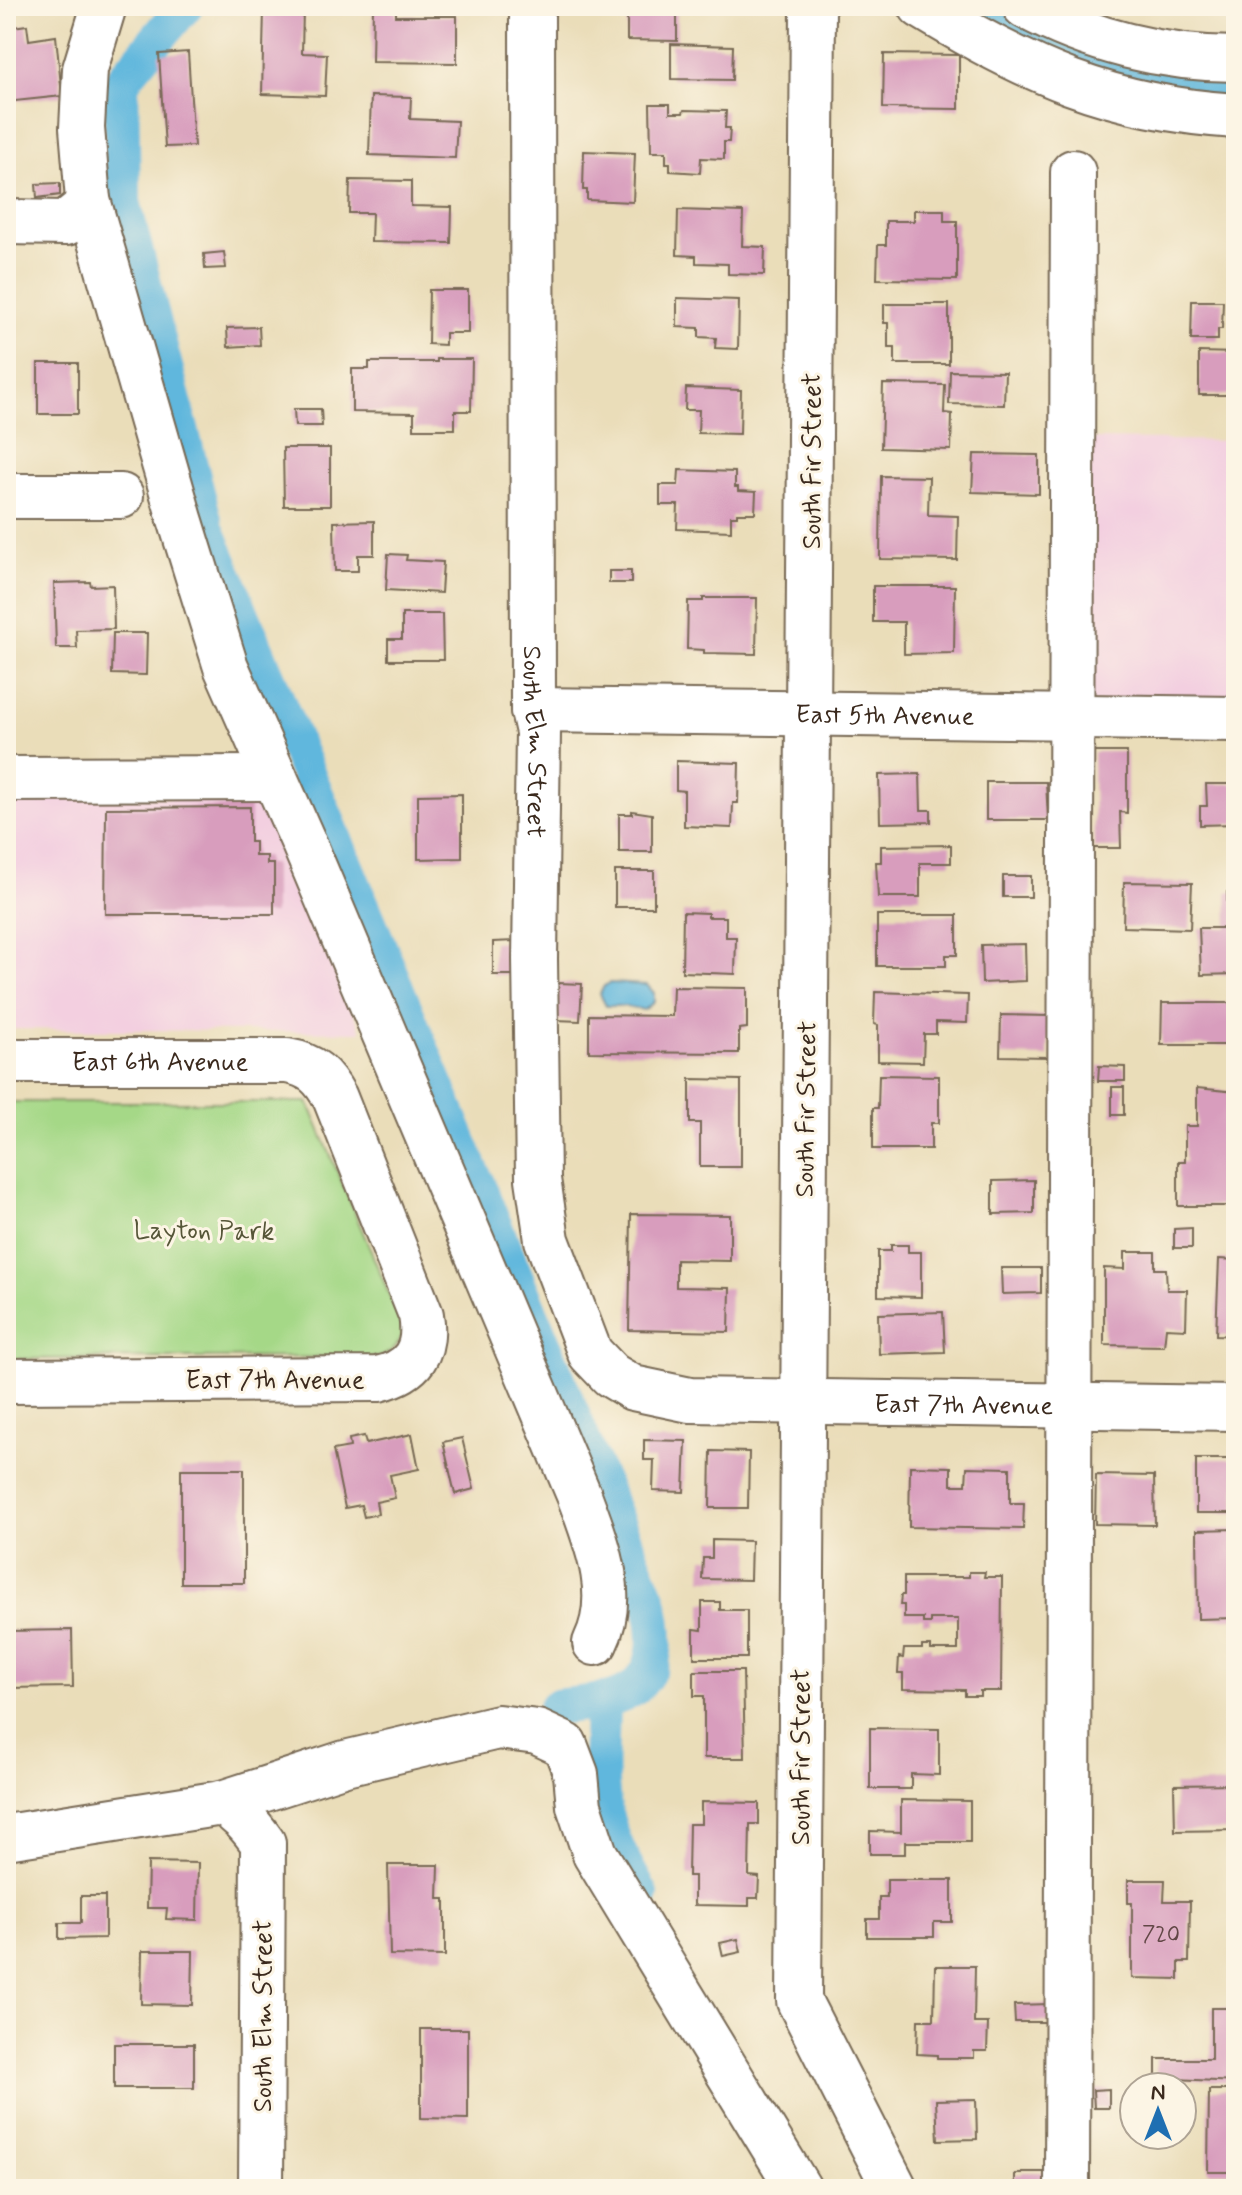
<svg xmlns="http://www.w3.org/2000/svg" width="1242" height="2195" font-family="Mynerve,sans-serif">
	<rect width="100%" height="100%" fill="#fcf5e5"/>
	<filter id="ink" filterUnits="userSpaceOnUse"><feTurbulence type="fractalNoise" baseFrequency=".0125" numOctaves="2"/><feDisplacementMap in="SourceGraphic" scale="16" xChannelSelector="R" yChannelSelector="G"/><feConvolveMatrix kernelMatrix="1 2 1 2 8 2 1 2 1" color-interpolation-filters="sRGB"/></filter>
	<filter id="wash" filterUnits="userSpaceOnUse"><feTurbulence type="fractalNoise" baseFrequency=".006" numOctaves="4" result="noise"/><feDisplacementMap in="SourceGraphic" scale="32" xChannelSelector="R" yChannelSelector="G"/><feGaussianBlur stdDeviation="1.8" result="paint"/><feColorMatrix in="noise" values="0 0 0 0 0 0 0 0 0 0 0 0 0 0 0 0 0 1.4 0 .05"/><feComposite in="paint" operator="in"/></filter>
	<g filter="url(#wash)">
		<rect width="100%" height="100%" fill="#eaddb9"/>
		<g fill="#f3cfe0">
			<polygon points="1089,439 1236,441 1236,703 1085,703"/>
			<polygon points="6,797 267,798 361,1032 6,1029"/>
		</g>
		<path fill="#a5d887" stroke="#708152" stroke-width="2" d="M 6,1102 L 308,1102 L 402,1325 C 403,1341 395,1351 380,1357 L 6,1359 Z"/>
		<polygon fill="#60b7dd" stroke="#4e707e" stroke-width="2" points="610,983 647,985 654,993 654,1002 644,1010 625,1006 606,1006 600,994 604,986"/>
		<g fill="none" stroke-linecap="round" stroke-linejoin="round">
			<g stroke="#60b7dd" stroke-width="36">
				<path d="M 185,6 L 121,82 L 123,202 L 206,528 L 649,1600 C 658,1633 661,1676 624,1694 C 604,1703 578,1704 556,1707"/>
				<path d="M 993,22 C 1068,64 1151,83 1236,90"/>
				<path d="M 602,1700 C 602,1737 597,1777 605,1813 C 611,1842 627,1869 641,1894"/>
			</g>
		</g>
		<g id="blocks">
			<g fill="#d89dbd">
				<polygon points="373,6 396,6 396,16 457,16 457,63 372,62"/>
				<polygon points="264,9 303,9 302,53 327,54 325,96 262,94"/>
				<polygon points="627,12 677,13 677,41 627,40"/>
				<polygon points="27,25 29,40 56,36 62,96 6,102 6,28"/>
				<polygon points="671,44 733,46 732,80 671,79"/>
				<polygon points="188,52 194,146 165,147 159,54"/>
				<polygon points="884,54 959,55 959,109 883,108"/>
				<polygon points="371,96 411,97 410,119 457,121 455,158 369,155"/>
				<polygon points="650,104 670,104 670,113 683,113 684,110 726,111 725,128 730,128 729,142 724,142 724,159 701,158 700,173 670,171 670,163 666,163 666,152 651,152"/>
				<polygon points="584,151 635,153 633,202 587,200 587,190 583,190"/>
				<polygon points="350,180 411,181 411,206 452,207 451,243 371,242 372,213 349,213"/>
				<polygon points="60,183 60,195 37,198 36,184"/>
				<polygon points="678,210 743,212 742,246 765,247 764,275 728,274 728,264 696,263 696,256 677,255"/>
				<polygon points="914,210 944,210 944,221 957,221 957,280 877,279 878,245 886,245 886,221 914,221"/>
				<polygon points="224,252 226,268 205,269 204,254"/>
				<polygon points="429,290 468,290 468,333 445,333 445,345 428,344"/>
				<polygon points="677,298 739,300 738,349 715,348 716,338 699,337 699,328 677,327"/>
				<polygon points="1192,301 1223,301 1222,329 1218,329 1218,340 1191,340"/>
				<polygon points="884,304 949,304 949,364 895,364 895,348 888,348 888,323 884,323"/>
				<polygon points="259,327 260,345 228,347 227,328"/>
				<polygon points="1199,352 1236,353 1236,395 1199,395"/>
				<polygon points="437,359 472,359 471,411 455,411 455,429 414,429 414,413 352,412 352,369 369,369 369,362 437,362"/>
				<rect x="38" y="363" width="40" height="51"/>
				<polygon points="950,371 1005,372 1004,405 949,404"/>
				<polygon points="883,384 945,385 944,413 952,414 951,450 881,448"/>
				<polygon points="686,388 741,390 740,434 698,433 699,410 685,410"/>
				<polygon points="294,409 321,409 322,426 295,426"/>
				<polygon points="283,448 330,448 330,506 284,506"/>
				<polygon points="974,454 1039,455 1039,494 972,492"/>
				<polygon points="679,470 735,472 735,487 738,487 738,491 756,492 755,513 737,513 737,516 731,516 731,531 677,529 678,505 660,505 660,485 678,485"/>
				<polygon points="881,476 929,477 928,515 958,516 957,560 880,559"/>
				<polygon points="374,521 374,555 358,555 358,571 335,571 334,522"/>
				<polygon points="388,554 407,555 406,560 443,562 441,593 386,590"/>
				<rect x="609" y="571" width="22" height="12"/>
				<polygon points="90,582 91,586 113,585 114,629 76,630 77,648 56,648 54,583"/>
				<polygon points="873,586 955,586 954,653 904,654 904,622 873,622"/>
				<polygon points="703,598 757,598 756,654 704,653 704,650 687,649 688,601 703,601"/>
				<polygon points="402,614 442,614 443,660 388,660 388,639 402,639"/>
				<polygon points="113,633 147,633 146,675 112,674"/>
				<polygon points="1093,752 1127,752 1127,813 1120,812 1121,848 1094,848"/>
				<polygon points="676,761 739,763 738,803 733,803 732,828 684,826 684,791 676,790"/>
				<polygon points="920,774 921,810 931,810 931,822 880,823 879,775"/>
				<polygon points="986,782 1046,782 1048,820 986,820"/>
				<polygon points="1206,784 1236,784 1236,824 1200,825 1200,806 1207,806"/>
				<polygon points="462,794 462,858 418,859 418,795"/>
				<polygon points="250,807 250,842 255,842 255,856 267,856 267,864 274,864 274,914 105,914 106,808"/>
				<polygon points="632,811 652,814 652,852 619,852 619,814 632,814"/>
				<polygon points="951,845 951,863 920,863 920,897 878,897 876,862 881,862 881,846"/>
				<rect x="615" y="871" width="39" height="36"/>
				<rect x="1003" y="876" width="28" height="21"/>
				<polygon points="1124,882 1192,883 1190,929 1123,927"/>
				<polygon points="1227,892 1236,892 1236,974 1201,975 1199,928 1228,928"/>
				<polygon points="683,912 708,913 708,917 726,917 726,937 736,937 735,974 682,972"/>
				<polygon points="877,915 957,915 957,955 946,955 946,966 877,966"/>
				<polygon points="515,941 516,975 493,975 493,942"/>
				<polygon points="1025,944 1026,981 982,983 981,945"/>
				<polygon points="558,983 582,984 580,1021 556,1020"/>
				<polygon points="673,987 747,988 747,1028 739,1029 739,1053 589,1052 589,1015 672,1016"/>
				<polygon points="875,992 968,995 967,1023 936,1022 936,1034 924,1034 923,1062 878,1061 878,1025 874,1024"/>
				<polygon points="1162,1003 1236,1003 1236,1045 1161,1045"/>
				<polygon points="1001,1015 1049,1016 1048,1057 1000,1056"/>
				<polygon points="1099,1066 1125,1067 1125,1081 1098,1081"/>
				<polygon points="879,1075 939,1076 939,1123 931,1123 931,1149 873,1149 873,1108 878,1108"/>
				<polygon points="690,1079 741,1080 741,1167 700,1167 700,1123 690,1123"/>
				<rect x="1112" y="1087" width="12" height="28"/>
				<polygon points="1197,1088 1236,1092 1236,1206 1178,1206 1178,1162 1185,1162 1185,1126 1197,1126"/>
				<polygon points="1034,1180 1034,1213 993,1214 993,1181"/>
				<polygon points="631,1214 730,1215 730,1261 676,1260 676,1287 730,1288 729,1332 629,1330"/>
				<polygon points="1192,1228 1192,1248 1174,1248 1174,1229"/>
				<polygon points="891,1245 908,1245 908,1252 921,1252 921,1297 878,1296 878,1251 891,1251"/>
				<polygon points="1125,1252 1155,1252 1155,1269 1166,1269 1167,1290 1187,1290 1186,1329 1166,1328 1164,1346 1104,1345 1104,1268 1125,1269"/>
				<polygon points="1219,1259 1236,1260 1236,1336 1216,1335"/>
				<polygon points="1001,1268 1041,1268 1041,1293 1002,1294"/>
				<polygon points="943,1312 945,1352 879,1354 878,1314"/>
				<polygon points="412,1434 419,1469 390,1475 395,1498 376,1502 378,1514 364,1517 361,1505 345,1508 333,1450 350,1447 349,1439 364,1436 366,1444"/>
				<polygon points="462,1438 474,1489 455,1494 443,1442"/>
				<polygon points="644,1440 686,1441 684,1492 653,1491 654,1460 644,1460"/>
				<polygon points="711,1451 749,1452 748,1508 710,1508"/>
				<rect x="1196" y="1459" width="40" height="54"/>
				<polygon points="910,1466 951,1467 951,1485 966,1485 967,1467 1010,1468 1010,1503 1024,1503 1023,1529 909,1527"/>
				<rect x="181" y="1469" width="63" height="114"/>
				<polygon points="1096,1475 1154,1476 1155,1525 1095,1524"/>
				<polygon points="1236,1529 1236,1618 1198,1619 1197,1530"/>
				<polygon points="712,1540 751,1541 750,1580 702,1579 703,1558 712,1558"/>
				<polygon points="969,1572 985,1572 984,1577 1002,1577 1001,1691 980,1691 980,1696 965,1696 965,1690 903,1689 903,1673 898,1673 899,1657 903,1658 904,1649 922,1649 922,1646 931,1646 931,1650 958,1650 958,1619 930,1619 930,1623 923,1623 923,1618 904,1618 904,1605 900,1605 901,1595 904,1595 904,1577 969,1577"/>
				<polygon points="702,1602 720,1602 720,1610 747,1610 747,1658 694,1658 694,1629 702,1630"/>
				<polygon points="72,1630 73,1687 6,1688 6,1631"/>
				<polygon points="694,1671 743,1671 745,1758 704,1758 704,1696 694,1696"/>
				<polygon points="870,1728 939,1729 939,1775 911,1774 911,1789 870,1789"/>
				<polygon points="1236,1784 1236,1830 1175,1831 1174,1785"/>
				<polygon points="901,1800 970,1801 970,1842 905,1842 905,1854 870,1854 870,1831 901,1832"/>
				<polygon points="701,1802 759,1803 759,1824 750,1824 749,1876 759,1877 758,1898 749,1898 749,1906 694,1905 694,1876 688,1876 689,1824 701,1824"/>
				<polygon points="148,1862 198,1863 197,1920 166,1919 167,1908 147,1908"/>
				<polygon points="388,1865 439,1865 438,1899 445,1899 445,1956 390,1955"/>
				<polygon points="887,1880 952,1880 952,1922 934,1922 934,1937 867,1937 867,1919 879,1919 879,1897 887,1897"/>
				<polygon points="1128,1880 1165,1880 1164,1901 1190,1901 1189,1962 1179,1962 1179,1979 1132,1978 1132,1903 1128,1903"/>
				<polygon points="81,1896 105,1896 105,1938 59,1939 59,1923 81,1923"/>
				<polygon points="738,1939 741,1952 723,1956 720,1943"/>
				<polygon points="142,1951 193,1951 192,2005 141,2004"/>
				<polygon points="935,1966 975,1966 974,2023 988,2023 987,2051 974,2051 974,2058 937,2058 937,2055 917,2054 918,2020 934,2020"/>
				<polygon points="1050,2004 1050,2022 1015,2022 1014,2005"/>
				<polygon points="1211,2008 1236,2008 1236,2082 1156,2078 1156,2059 1211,2059"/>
				<polygon points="421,2029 468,2029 468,2119 421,2118"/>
				<rect x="114" y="2044" width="80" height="44"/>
				<polygon points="1109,2089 1109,2108 1094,2108 1093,2090"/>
				<polygon points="1209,2090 1236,2090 1236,2172 1208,2172"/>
				<polygon points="976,2099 977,2139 938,2140 936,2100"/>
				<polygon points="1022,2172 1048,2172 1048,2186 1015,2186 1015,2174 1022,2174"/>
			</g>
		</g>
	</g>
	<g filter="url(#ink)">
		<use href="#blocks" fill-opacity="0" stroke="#786954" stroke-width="2"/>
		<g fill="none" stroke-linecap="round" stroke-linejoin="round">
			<defs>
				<g id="minor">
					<path d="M 104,6 L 85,69 L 82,128 L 88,200 L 180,519 L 226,667 L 303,841 L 579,1495 C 596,1541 619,1595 595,1643"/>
					<path id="s1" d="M 532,6 L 533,710 L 538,732 L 535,959 L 538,1179 L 547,1240 L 590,1353 L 611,1375 L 633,1388 L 690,1400 L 1236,1408"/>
					<polyline points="813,6 799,2001 895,2189"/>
					<path d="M 921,6 C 1027,71 1110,108 1236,116"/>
					<path d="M 1025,6 C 1089,41 1163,59 1236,59"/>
					<polyline points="6,222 66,223 82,210 88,200"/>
					<polyline points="6,496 121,496"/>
					<path id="s2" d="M 533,710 L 1236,719"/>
					<polyline points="6,779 275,778"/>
					<path id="s3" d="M 6,1061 L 287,1061 C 312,1065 323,1076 335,1098 L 421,1315 C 427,1351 413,1371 378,1379 L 6,1381"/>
					<polyline points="222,1803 345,1763 498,1727 537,1732 565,1745 576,1774 579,1806 595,1854 799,2189"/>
					<path d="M 6,1837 L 222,1803 C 240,1813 251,1826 263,1843 L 261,2189"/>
					<polyline points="1067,2189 1073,172"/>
				</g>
			</defs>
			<use href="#minor" stroke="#786954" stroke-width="48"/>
			<use href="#minor" stroke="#fff" stroke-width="44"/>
		</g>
	</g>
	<g text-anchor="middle" stroke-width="6" stroke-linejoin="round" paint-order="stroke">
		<g font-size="22" fill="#624746">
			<text x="1161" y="1941">720</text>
		</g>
		<g font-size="26" fill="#3b2a1e" stroke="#fcf5e5">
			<text transform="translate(811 461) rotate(-90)" y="9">South Fir Street</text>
			<text dy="9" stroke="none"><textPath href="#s2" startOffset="352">East 5th Avenue</textPath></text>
			<text dy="9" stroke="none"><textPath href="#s1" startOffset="736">South Elm Street</textPath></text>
			<text dy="9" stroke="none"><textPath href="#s3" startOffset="154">East 6th Avenue</textPath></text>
			<text transform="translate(805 1109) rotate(-89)" y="9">South Fir Street</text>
			<text x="275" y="1388">East 7th Avenue</text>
			<text dy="9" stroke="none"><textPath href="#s1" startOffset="1744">East 7th Avenue</textPath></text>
			<text transform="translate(800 1757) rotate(-90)" y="9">South Fir Street</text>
			<text transform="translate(262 2016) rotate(-90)" y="9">South Elm Street</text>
		</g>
		<g font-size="26" fill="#565638" stroke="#fcf5e5">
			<text x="204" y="1239">Layton Park</text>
		</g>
	</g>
	<rect width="1242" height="2195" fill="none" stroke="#fcf5e5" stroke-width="32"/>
	<g transform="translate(1158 2111)"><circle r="38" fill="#fcf5e5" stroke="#afa495" stroke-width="2"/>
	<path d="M0-6L14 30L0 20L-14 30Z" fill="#1f6fb2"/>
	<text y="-12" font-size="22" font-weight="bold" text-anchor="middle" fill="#3b2a1e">N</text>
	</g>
</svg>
